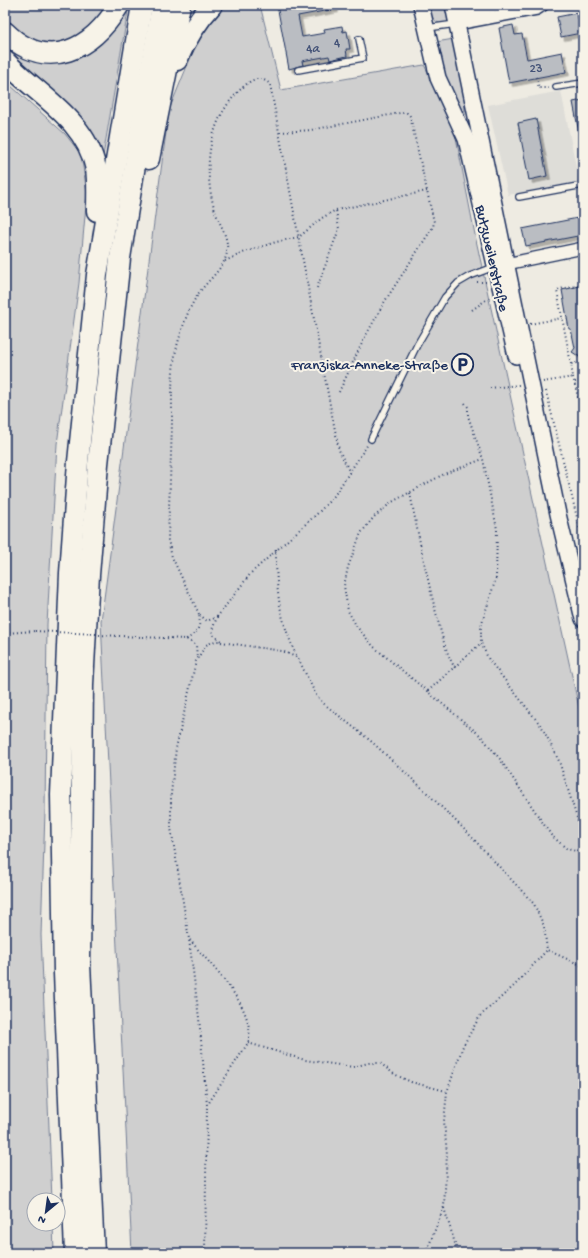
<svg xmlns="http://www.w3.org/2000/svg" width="588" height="1258" font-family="'Gochi Hand',sans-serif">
	<defs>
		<filter id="shadow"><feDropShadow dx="3.5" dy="3.5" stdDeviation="0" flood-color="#0004"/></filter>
	</defs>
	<rect width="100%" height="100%" fill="#eeebe2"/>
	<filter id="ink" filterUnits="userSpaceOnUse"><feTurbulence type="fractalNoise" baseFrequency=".025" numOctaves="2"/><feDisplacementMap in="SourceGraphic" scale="8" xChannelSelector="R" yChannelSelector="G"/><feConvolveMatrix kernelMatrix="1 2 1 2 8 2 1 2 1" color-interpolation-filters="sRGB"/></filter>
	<g filter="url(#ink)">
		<polygon fill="#deddd8" points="561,91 579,182 508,195 488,105"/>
		<g fill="#cfcfcf" stroke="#757f96">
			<polygon points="5,5 113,5 85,38 39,47 5,25"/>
			<polygon points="125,5 129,5 101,168 5,54 5,39 50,58"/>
			<polygon points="229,5 260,5 281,90 424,65 452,117 476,240 583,726 583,1253 132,1253 101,621 169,110 206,20"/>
			<path d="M 427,5 L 445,5 L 450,21 C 436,29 431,16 427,5 Z"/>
			<polygon points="454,39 464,85 465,115 462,112 444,78 436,42"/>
			<polygon points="5,78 10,85 65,134 81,154 87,193 79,283 57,444 47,624 45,812 41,935 52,1200 34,1200 34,1224 53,1224 54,1253 5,1253"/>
		</g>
		<g fill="#babdc2" stroke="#1b2f5e" filter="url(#shadow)">
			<polygon points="277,5 334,5 335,9 298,16 302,37 325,33 324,29 342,26 343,32 347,31 350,49 346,49 347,56 330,60 329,56 302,61 303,65 289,69"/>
			<polygon points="577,13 581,33 561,37 557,17"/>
			<polygon points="513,25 515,35 522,34 527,59 562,52 566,72 509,83 499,28"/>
			<polygon points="583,100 583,133 579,133 573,102"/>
			<polygon points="536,119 547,176 529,180 518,123"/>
			<polygon points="583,217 583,235 526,246 522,229"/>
			<polygon points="580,286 583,300 583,359 572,352 575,348 571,329 569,329 562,290"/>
		</g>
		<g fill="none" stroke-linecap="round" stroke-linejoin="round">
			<defs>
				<g id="lane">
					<polyline points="427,28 456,24"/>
					<polyline points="298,70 363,58 359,39"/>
					<polyline points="556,87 583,83"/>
					<polyline points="519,197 583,185"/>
					<polyline points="371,439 417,345 445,297 458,283 470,276 494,267"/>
				</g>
				<g id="street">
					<polyline points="455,15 501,5"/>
					<polyline points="457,24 537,9 543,5"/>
					<polyline points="506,264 583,248"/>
				</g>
				<g id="secondary">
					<polyline points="421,5 438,78 466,139 516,356"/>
					<polyline points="453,5 558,514 583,619"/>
				</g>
				<g id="highway">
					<path d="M 5,32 C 48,74 92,49 119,5"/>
					<path d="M 177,60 C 186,39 196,22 212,5"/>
					<path d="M 5,61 C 37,95 86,119 96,169 C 98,182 97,197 97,211"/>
					<polyline points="149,159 180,5"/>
					<polyline points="75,1253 64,973 61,795 70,573 78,462 97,275 142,5"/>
					<polyline points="94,1253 80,964 83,684 89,575 98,464 120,258 146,97 162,5"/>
				</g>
			</defs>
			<use href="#lane" stroke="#1b2f5e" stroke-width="8"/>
			<use href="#street" stroke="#1b2f5e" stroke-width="14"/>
			<use href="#secondary" stroke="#1b2f5e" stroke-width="18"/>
			<use href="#highway" stroke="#1b2f5e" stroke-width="23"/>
			<g stroke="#1b2f5e" stroke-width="2" stroke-dasharray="1 3" stroke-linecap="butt">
				<polyline points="536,77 539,88 549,88"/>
				<polyline points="280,132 311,130 400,113 407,113 410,116 434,222 433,227 385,301 364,339 338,394"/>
				<polyline points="225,261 245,252 276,242 299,237 322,218 336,210 427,191"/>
				<polyline points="477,282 486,282"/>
				<polyline points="317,288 339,229 336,210"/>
				<polyline points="472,310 490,297"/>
				<polyline points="530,324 562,318"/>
				<polyline points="571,364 557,291 559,289 583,285"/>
				<polyline points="573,377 583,418"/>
				<polyline points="543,382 573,377 571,364 583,362"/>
				<polyline points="575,382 583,380"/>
				<polyline points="490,388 519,385"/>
				<polyline points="546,391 583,542"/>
				<polyline points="465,403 468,407 468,416 483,459 497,529 496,578 481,626 481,643 489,660 542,727 559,761 582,834 582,847 576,851 567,849 551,835 500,759 481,736 374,647 357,627 348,611 344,586 348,567 361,533 374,517 392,502 444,474 483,459"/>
				<polyline points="583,453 581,456 583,467"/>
				<path d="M 410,493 C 418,534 426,573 436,613 C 441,631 445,652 455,668"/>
				<path d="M 276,549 C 276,593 279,617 297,657"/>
				<path d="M 199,614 L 172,557 L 168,540 C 169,501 171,461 172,422 C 172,397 171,370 177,346 C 182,329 187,311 197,296 C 205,282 226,268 227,251 C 229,238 219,223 215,211 C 202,168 208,119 242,88 C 252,79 259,75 270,84 L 331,410 L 339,450 L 350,473"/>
				<polyline points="217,617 251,573 318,513 334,496 368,444"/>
				<polyline points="5,633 35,631"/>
				<polyline points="99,635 186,639 196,645 197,658"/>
				<path d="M 186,639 C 198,634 201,626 199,614 L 207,621 L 217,617 L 212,630 L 213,635 L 221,641 L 215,641 L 206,645 L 196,661 L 176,748 L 171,794 L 171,828 L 189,939 L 199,1018 L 207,1105 L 205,1253"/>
				<polyline points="221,642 282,651 298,658 316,695 323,703 372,742 422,788 467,832 534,904 544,926 547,950 583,966"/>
				<polyline points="428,691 481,643"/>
				<polyline points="576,851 583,853"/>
				<path d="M 190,940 C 210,965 258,1009 248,1043 L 208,1104"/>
				<polyline points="248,1043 305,1060 353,1067 369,1063 380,1063 394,1074 411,1082 446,1091"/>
				<polyline points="444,1208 458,1253"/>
				<polyline points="426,1253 444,1207 447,1154 444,1121 447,1092 463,1046 480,1016 515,985 547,950"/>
			</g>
			<use href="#lane" stroke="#f7f3e8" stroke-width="5.5"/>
			<use href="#street" stroke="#f7f3e8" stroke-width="11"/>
			<use href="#secondary" stroke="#f7f3e8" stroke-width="15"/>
			<use href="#highway" stroke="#f7f3e8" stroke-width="20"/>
			<polyline stroke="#1b2f5e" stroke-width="2" stroke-dasharray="1 3" stroke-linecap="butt" points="35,631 96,634"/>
		</g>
	</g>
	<defs>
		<symbol id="parking-ring" viewBox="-11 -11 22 22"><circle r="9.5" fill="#f7f3e8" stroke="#1b2f5e" stroke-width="1.5"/><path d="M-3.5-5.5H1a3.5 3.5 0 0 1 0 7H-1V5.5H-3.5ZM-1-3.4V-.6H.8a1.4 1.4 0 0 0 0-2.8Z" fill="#1b2f5e"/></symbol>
	</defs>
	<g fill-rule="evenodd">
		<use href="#parking-ring" x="450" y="352" width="25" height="25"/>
	</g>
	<g text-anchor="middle" stroke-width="4" stroke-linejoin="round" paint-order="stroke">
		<g font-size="13" fill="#435277">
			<text x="337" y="46">4</text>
			<text x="313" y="52">4a</text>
			<text x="536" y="72">23</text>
		</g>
		<g font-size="15" fill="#1b2f5e" stroke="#f7f3e8">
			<text transform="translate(493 258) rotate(77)" y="5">Butzweilerstraße</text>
		</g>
		<g font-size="15" fill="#1b2f5e" stroke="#f7f3e8" text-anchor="end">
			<text x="448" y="369">Franziska-Anneke-Straße</text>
		</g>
	</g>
	<rect width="588" height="1258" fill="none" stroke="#f7f3e8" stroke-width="20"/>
	<rect x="10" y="10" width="568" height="1238" fill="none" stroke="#1b2f5e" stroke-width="1.5" filter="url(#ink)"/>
	<g transform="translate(46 1212) rotate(209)"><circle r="19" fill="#f7f3e8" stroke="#9fa5b1"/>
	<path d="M0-3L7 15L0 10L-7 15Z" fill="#1b2f5e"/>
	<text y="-6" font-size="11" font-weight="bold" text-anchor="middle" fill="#1b2f5e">N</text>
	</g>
</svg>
